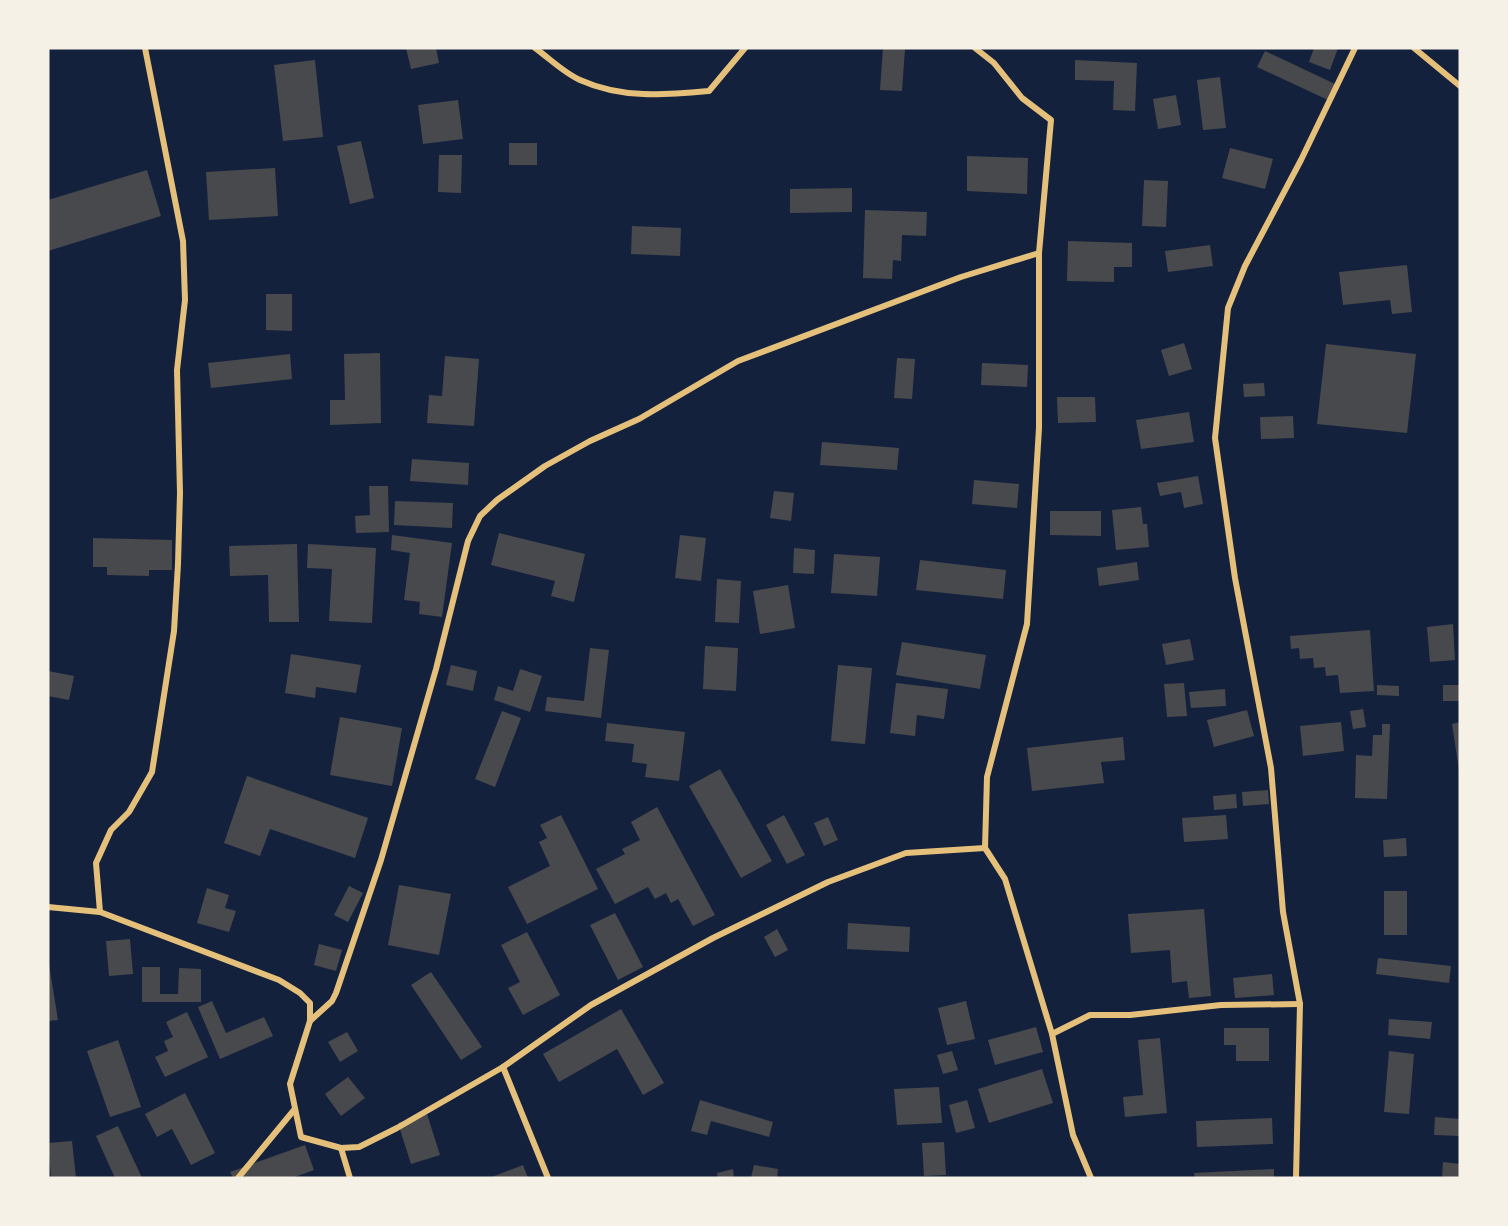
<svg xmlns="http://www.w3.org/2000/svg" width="1508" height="1226" font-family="'DejaVu Sans',sans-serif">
	<rect width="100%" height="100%" fill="#14213d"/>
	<g fill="#48494c">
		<polygon points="406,48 436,48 439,63 411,69"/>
		<polygon points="883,48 905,49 902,91 880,90"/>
		<polygon points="1314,48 1338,48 1330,70 1309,62"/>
		<polygon points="1265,51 1335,84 1328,100 1257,67"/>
		<polygon points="315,60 323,137 283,141 274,65"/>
		<polygon points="1075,60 1137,63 1135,111 1113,110 1114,81 1075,80"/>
		<polygon points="1220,77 1226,128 1203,130 1197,80"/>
		<polygon points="1176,95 1181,125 1158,129 1153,99"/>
		<polygon points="458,100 463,139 423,144 418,105"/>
		<polygon points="361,141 374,198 350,204 337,146"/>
		<rect x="509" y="143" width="28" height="22"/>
		<polygon points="1230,148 1273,159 1265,189 1222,178"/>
		<polygon points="439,155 462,155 461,193 438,192"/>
		<polygon points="967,156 1028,158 1027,194 967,191"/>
		<polygon points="275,168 278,216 209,220 206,172"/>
		<polygon points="147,170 161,216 48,251 48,200"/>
		<polygon points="1144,180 1168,181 1166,227 1142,226"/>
		<polygon points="852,188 852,212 790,213 790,189"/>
		<polygon points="865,210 927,212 926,236 902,235 901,261 893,260 892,279 863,278"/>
		<polygon points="632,226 681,228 680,256 631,254"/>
		<polygon points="1068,241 1132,243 1132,267 1114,267 1114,282 1067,281"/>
		<polygon points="1210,245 1213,266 1168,272 1165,251"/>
		<polygon points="1407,265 1412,312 1392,314 1390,300 1343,305 1339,272"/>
		<polygon points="266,294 292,294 292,331 266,330"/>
		<polygon points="1184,343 1192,369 1169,376 1161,350"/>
		<polygon points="1326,344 1416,354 1407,433 1317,424"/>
		<polygon points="380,353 381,423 330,425 330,400 345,400 344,354"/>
		<polygon points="290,354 292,379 211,388 208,363"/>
		<polygon points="445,356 479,359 474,426 427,423 429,395 442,396"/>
		<polygon points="897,358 915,359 912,399 894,398"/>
		<polygon points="982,363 1028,365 1027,387 981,385"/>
		<polygon points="1264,383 1265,396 1244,397 1243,384"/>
		<polygon points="1057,397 1095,397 1096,422 1058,423"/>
		<polygon points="1189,412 1194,442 1141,449 1136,420"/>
		<polygon points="1293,416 1294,438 1261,439 1260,417"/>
		<polygon points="822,442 899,448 897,470 820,465"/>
		<polygon points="412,459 469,463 468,485 410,481"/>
		<polygon points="1198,476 1203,504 1184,508 1181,492 1160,496 1157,483"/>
		<polygon points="974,480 1019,484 1017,508 972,504"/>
		<polygon points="369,486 388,486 389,532 356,533 355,516 370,515"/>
		<polygon points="774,491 794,493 791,521 770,518"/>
		<polygon points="395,501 453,503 452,528 394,525"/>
		<polygon points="1141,507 1143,524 1147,524 1149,547 1116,550 1112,510"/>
		<polygon points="1050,511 1101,511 1101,536 1050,535"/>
		<polygon points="499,533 585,554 574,602 551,596 555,581 491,565"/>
		<polygon points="392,535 452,543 442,617 419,614 420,602 404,600 410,553 391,550"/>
		<polygon points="680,535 706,538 701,581 675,578"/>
		<polygon points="93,538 172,540 172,570 149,570 149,576 107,575 107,567 93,567"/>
		<polygon points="297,544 299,622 269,622 268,575 230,576 229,546"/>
		<polygon points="308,544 376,548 372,623 329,621 332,569 307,568"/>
		<polygon points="794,548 815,550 814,574 793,573"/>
		<polygon points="834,554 880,557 877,596 831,593"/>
		<polygon points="920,560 1006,570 1003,599 916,590"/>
		<polygon points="1137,562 1139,580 1099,586 1097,568"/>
		<polygon points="717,579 741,581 739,623 715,622"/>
		<polygon points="788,585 795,628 760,634 753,591"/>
		<polygon points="1453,624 1455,660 1430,662 1427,627"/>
		<polygon points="1370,630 1374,691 1340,693 1338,675 1326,676 1325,667 1314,668 1313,658 1300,659 1299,648 1291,649 1290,636"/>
		<polygon points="1190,639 1194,660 1166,665 1162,644"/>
		<polygon points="902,642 986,655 980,689 896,675"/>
		<polygon points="705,646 738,648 736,691 703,689"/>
		<polygon points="590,648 609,650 601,718 545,711 547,697 584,701"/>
		<polygon points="291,654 361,665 356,693 316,687 315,698 285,693"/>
		<polygon points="451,665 477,671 473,691 446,685"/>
		<polygon points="838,665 872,668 865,744 831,741"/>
		<polygon points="520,669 542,676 530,712 494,700 498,686 513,691"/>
		<polygon points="48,671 74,676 69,700 48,696"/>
		<polygon points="896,683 948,689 944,719 917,715 915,736 890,733"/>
		<polygon points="1184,683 1187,716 1167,717 1164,684"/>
		<polygon points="1377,685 1399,686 1399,696 1377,695"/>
		<rect x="1443" y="685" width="17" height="16"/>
		<polygon points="1225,689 1226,706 1191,708 1189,692"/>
		<polygon points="1363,709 1366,727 1353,729 1350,711"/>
		<polygon points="1247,710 1254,736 1214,747 1207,720"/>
		<polygon points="502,711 521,718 495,787 475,779"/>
		<polygon points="340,717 402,728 392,786 330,775"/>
		<polygon points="1341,722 1344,751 1303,756 1300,726"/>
		<polygon points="1460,722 1460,769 1459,770 1452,724"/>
		<polygon points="607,723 685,732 679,781 645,777 647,764 632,762 634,744 605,741"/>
		<polygon points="1382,724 1390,724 1387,799 1355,798 1356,755 1372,756 1373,735 1382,735"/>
		<polygon points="1123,737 1125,760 1101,762 1104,783 1032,791 1027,748"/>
		<polygon points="720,769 772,861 741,878 689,786"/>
		<polygon points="247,776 368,818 355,858 270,829 260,856 224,843"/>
		<polygon points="1268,790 1269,804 1243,806 1242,792"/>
		<polygon points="1236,794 1237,808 1214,810 1213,796"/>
		<polygon points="657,807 715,915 693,926 678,899 671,903 666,893 655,899 648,887 615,904 596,869 625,854 622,849 640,840 631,822"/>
		<polygon points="561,815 598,889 527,924 508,887 550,866 539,842 547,838 540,825"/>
		<polygon points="784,815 805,855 787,864 766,825"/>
		<polygon points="1226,815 1228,839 1184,842 1182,818"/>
		<polygon points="828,817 838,840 824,846 814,823"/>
		<polygon points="1406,838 1407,856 1384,857 1383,840"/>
		<polygon points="399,885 451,894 439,955 388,945"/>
		<polygon points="349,886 363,893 348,922 334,915"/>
		<polygon points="207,888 229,895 225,908 236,911 229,932 197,923"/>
		<rect x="1384" y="891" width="23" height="44"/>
		<polygon points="1204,909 1211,996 1189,998 1187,981 1172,983 1170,950 1131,953 1128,914"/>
		<polygon points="615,913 643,967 618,980 590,925"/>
		<polygon points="848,923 910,927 909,952 847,949"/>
		<polygon points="777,929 788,950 775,957 764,937"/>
		<polygon points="527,932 560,995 523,1015 508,988 520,982 501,945"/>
		<polygon points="130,939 133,974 109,976 106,941"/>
		<polygon points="319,944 342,950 336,971 314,965"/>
		<polygon points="48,958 58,1020 48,1021"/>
		<polygon points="1378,958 1451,966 1449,983 1376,974"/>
		<polygon points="142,967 160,967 160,994 178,994 179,968 201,969 201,1002 142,1002"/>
		<polygon points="431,972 482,1047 461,1060 411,985"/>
		<polygon points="1272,974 1274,995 1235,998 1233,978"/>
		<polygon points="212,1001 226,1033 264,1017 273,1036 220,1059 198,1007"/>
		<polygon points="966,1001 975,1039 947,1045 938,1008"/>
		<polygon points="621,1009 664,1083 643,1095 617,1049 559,1082 543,1054"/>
		<polygon points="187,1012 208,1057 165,1077 155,1057 168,1051 164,1041 173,1037 166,1022"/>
		<polygon points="1389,1019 1432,1022 1430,1039 1388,1035"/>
		<polygon points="1036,1027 1043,1052 995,1065 988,1040"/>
		<polygon points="1224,1028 1269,1028 1269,1061 1236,1061 1236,1045 1224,1045"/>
		<polygon points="347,1032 358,1051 340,1062 328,1042"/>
		<polygon points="1160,1038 1167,1113 1125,1117 1123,1097 1143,1095 1138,1040"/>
		<polygon points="118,1040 141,1107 110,1117 87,1051"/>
		<polygon points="952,1051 958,1070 943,1074 937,1055"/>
		<polygon points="1389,1051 1414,1054 1409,1114 1384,1112"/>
		<polygon points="1042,1069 1053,1103 989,1123 978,1089"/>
		<polygon points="348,1077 365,1098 341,1116 325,1094"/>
		<polygon points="939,1087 942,1123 897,1125 894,1089"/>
		<polygon points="185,1093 215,1153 191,1165 172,1129 157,1137 145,1114"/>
		<polygon points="700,1100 773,1122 769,1137 711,1121 707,1135 691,1131"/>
		<polygon points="967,1100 975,1128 956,1133 949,1105"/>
		<polygon points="427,1114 440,1155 411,1164 398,1123"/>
		<polygon points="1435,1117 1460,1119 1460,1136 1434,1135"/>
		<polygon points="1272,1118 1273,1144 1197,1147 1196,1121"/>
		<polygon points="118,1126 142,1178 115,1178 96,1136"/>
		<polygon points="72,1141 76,1178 51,1178 48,1143"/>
		<polygon points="944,1142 946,1175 924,1176 922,1143"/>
		<polygon points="305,1145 314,1170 292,1178 233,1178 230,1172"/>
		<polygon points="1443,1162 1460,1164 1460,1178 1442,1178"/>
		<polygon points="523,1165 528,1178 489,1178"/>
		<polygon points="754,1165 778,1169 777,1178 751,1178"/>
		<polygon points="733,1169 734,1178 718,1178 717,1173"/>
		<polygon points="1274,1169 1274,1178 1195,1178 1194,1173"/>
	</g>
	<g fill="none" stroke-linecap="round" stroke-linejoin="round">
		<g stroke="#e5c07b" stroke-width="6">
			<path d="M 535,48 C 549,58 564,73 580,80 C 622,99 665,95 709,91 L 745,48"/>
			<polyline points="975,48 994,63 1022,98 1051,120 1039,253 1039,428 1027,624 987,777 985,848 1005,879 1052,1034"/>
			<polyline points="1414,48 1460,86"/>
			<polyline points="48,907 100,912 279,980 300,993 310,1003 310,1021 290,1084 301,1137 341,1148 359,1147 397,1128 503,1067 548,1178"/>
			<polyline points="100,912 96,863 111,830 129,812 152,772 174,631 178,564 180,493 177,370 185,300 183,241 145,48"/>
			<polyline points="310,1021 332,1001 336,993 381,860 436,669 468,541 480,516 497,500 545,466 590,441 639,419 738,361 961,277 1039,253"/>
			<polyline points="503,1067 591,1005 713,938 828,882 906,853 985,848"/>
			<polyline points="341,1148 350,1178"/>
			<polyline points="238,1178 294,1110"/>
			<polyline points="1091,1178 1073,1135 1052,1034 1090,1015 1130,1015 1221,1005 1300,1004"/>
			<polyline points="1296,1178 1300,1004 1283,912 1271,768 1235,578 1215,438 1228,308 1245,266 1301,160 1355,48"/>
		</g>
	</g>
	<rect width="1508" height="1226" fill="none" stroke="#f6f1e7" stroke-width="99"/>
</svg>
